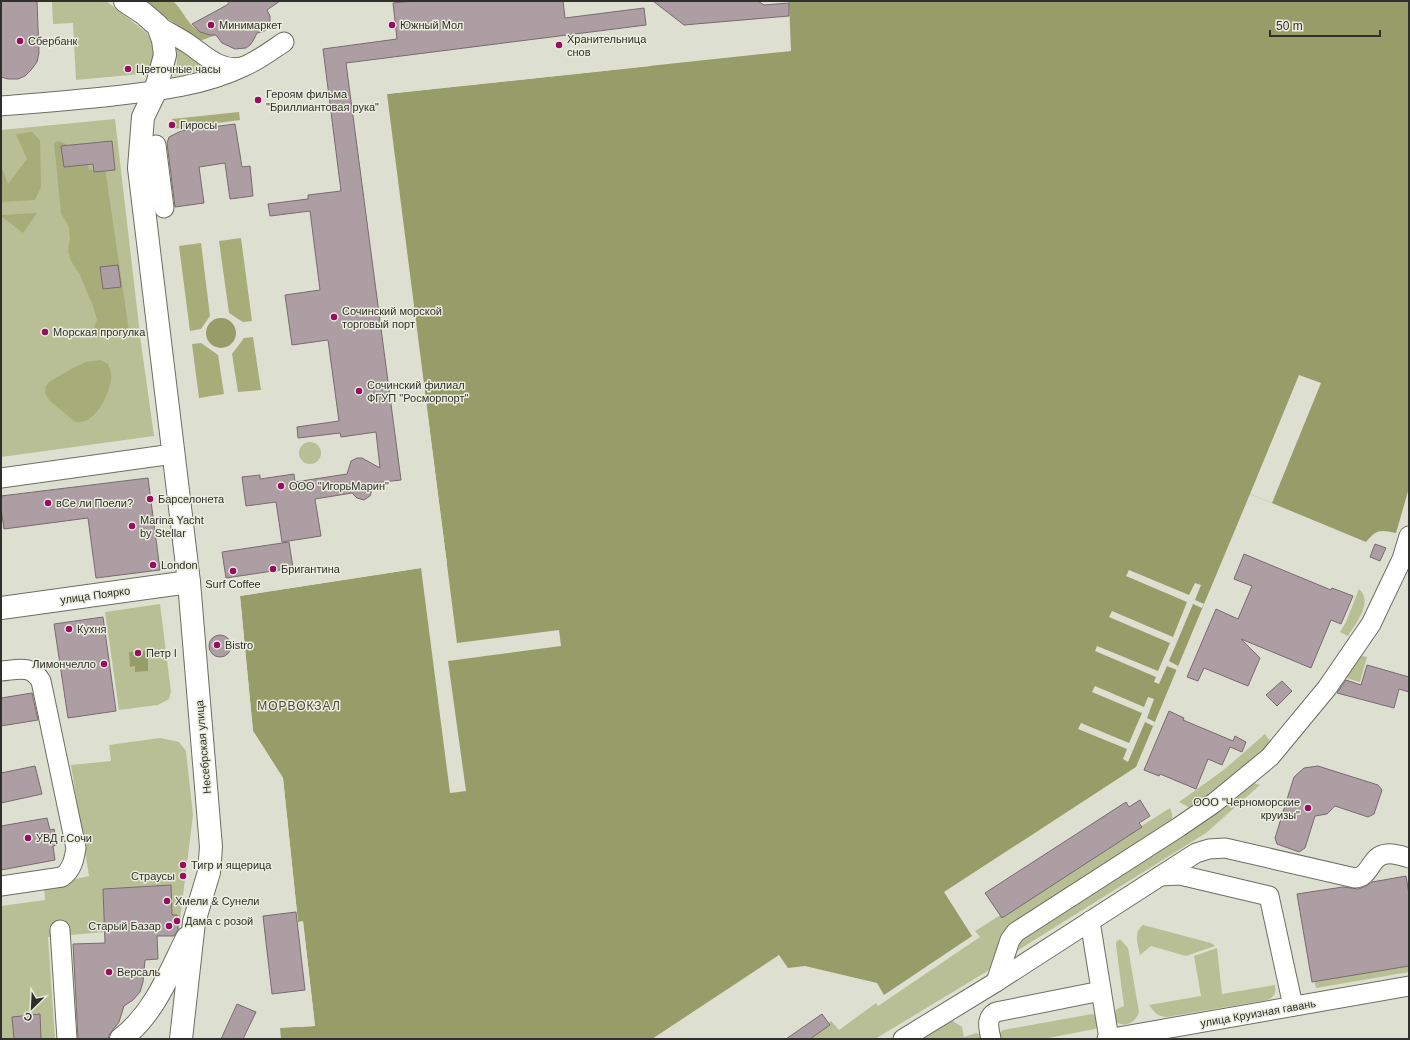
<svg xmlns="http://www.w3.org/2000/svg" width="1410" height="1040" font-family="Arial,sans-serif">
	<rect width="100%" height="100%" fill="#dde0d1"/>
	<g fill="#b9bf94">
		<polygon points="52,1 106,1 147,33 152,43 154,58 151,73 76,80 73,23 53,24"/>
		<path d="M 174,43 L 207,69 L 174,76 C 178,62 178,57 174,43 Z"/>
		<polygon points="115,119 141,343 154,436 1,457 1,130"/>
		<circle cx="310" cy="453" r="11"/>
		<path d="M 1359,589 C 1374,602 1355,624 1348,636 L 1340,632 L 1346,622 Z"/>
		<polygon points="160,604 171,692 169,699 158,705 119,710 105,612"/>
		<polygon points="1358,655 1367,657 1360,682 1342,677"/>
		<polygon points="1265,734 1270,741 1269,745 1230,783 1190,808 1179,802 1225,769"/>
		<polygon points="160,738 179,742 186,751 193,815 178,936 177,916 172,915 170,885 103,889 105,932 48,937 55,1039 1,1039 1,906 45,900 44,886 89,876 71,765 111,761 109,745"/>
		<polygon points="1250,782 1260,785 1206,833 1012,954 1017,942"/>
		<path d="M 1170,808 C 1173,815 1173,819 1170,825 L 1005,932 L 992,967 L 986,972 L 875,1039 L 804,1039 L 831,1021 L 839,1030 L 876,1003 L 878,1006 L 980,937 L 975,931 Z"/>
		<path d="M 1143,925 L 1211,943 L 1215,946 L 1186,956 L 1151,946 L 1140,955 C 1138,945 1133,932 1143,925 Z"/>
		<path d="M 1120,939 L 1128,948 L 1139,1012 C 1136,1022 1126,1028 1116,1022 L 1113,1015 L 1117,1009 L 1124,1006 L 1116,945 L 1116,942 Z"/>
		<path d="M 1217,948 L 1222,994 L 1275,985 C 1276,992 1275,997 1268,1000 L 1167,1017 C 1158,1017 1154,1012 1149,1005 L 1201,996 L 1194,956 Z"/>
		<polygon points="1409,962 1409,972 1316,988 1313,977"/>
		<polygon points="1092,1014 1096,1015 1098,1026 1095,1029 1043,1039 998,1039 998,1035 1003,1030"/>
		<polygon points="949,1021 953,1021 962,1027 964,1037 976,1033 982,1035 984,1039 916,1039"/>
	</g>
	<g fill="#a6ad78">
		<path d="M 139,1 L 173,1 C 183,10 188,26 201,32 C 205,34 212,34 216,35 L 200,41 L 184,29 Z"/>
		<polygon points="239,112 240,120 173,129 172,119"/>
		<polygon points="32,132 40,140 41,187 35,200 1,202 1,165 8,184 27,159 16,134"/>
		<polygon points="58,141 66,144 70,149 85,147 89,170 105,168 129,331 97,337 94,333 94,327 97,320 93,306 80,275 71,261 68,251 70,239 69,227 61,213 54,143"/>
		<polygon points="37,213 23,233 1,216 1,215"/>
		<polygon points="241,238 252,321 243,322 229,313 219,241"/>
		<polygon points="201,243 210,316 201,329 190,331 179,246"/>
		<polygon points="253,337 261,390 238,392 232,354 244,338"/>
		<polygon points="201,343 218,355 224,394 199,398 192,344"/>
		<path d="M 101,360 L 108,364 C 110,369 112,374 111,379 C 110,394 93,429 74,421 L 49,400 L 45,393 L 46,386 L 49,382 L 73,368 L 86,362 Z"/>
	</g>
	<g fill="#979d68">
		<path d="M 789,1 L 1409,1 L 1409,488 L 1396,533 C 1380,530 1377,529 1366,542 L 1250,494 L 1136,767 L 944,892 L 972,936 L 884,995 L 877,983 L 805,966 L 788,968 L 779,955 L 652,1039 L 281,1039 L 280,1028 L 315,1026 L 303,922 L 298,922 L 283,778 L 253,731 L 240,596 L 447,564 L 386,94 L 791,51 Z"/>
		<circle cx="221" cy="333" r="15"/>
		<polygon points="148,651 148,671 135,672 135,666 130,667 129,652"/>
	</g>
	<g fill="#dde0d1">
		<polygon points="650,64 651,66 387,94 457,643 559,630 561,646 448,661 466,791 450,793 421,568 240,596 253,731 283,778 298,922 303,921 315,1026 300,1027 299,1025 313,1025 301,924 298,924 297,922 281,779 251,731 238,596 239,594 445,563 385,93 386,92"/>
		<polygon points="1299,375 1321,383 1272,503 1250,494"/>
		<polygon points="1129,570 1189,595 1195,583 1201,585 1195,600 1204,604 1202,608 1193,604 1169,661 1178,666 1177,670 1167,666 1159,684 1154,682 1156,677 1095,651 1097,646 1158,671 1170,643 1109,617 1112,611 1173,637 1187,602 1126,576"/>
		<polygon points="1095,686 1144,707 1148,697 1154,699 1147,718 1155,722 1153,726 1145,722 1128,762 1123,759 1127,749 1078,729 1081,723 1129,743 1142,713 1092,692"/>
	</g>
	<g fill="#ad9ea4" stroke="#796a70">
		<polygon points="1,1 37,1 39,53 37,62 31,70 25,76 18,79 8,79 1,77"/>
		<polygon points="230,1 280,1 267,10 270,16 270,22 266,30 262,32 257,33 253,41 250,45 246,48 235,49 222,43 216,35 210,35 200,32 192,24 227,5"/>
		<polygon points="414,1 563,1 565,18 644,8 646,25 346,63 401,480 374,483 370,496 364,500 357,498 352,493 315,499 321,536 282,542 276,502 246,506 242,477 260,475 260,479 294,474 295,482 347,474 351,461 357,458 362,458 380,468 376,432 341,437 340,433 298,438 297,427 339,421 328,340 292,345 285,295 320,290 310,211 270,216 268,204 308,199 308,195 341,191 323,49 397,39 393,3"/>
		<polygon points="653,1 758,1 764,5 789,3 789,16 684,25"/>
		<polygon points="235,124 242,167 250,166 253,196 230,199 225,163 199,167 204,203 175,207 167,143 169,137 181,131"/>
		<polygon points="112,141 115,170 94,172 93,164 64,167 61,146"/>
		<polygon points="118,265 121,287 103,289 100,267"/>
		<polygon points="148,478 160,570 96,578 88,518 4,529 1,509 1,496"/>
		<polygon points="289,542 293,568 226,578 222,552"/>
		<polygon points="1375,544 1386,548 1380,561 1370,557"/>
		<polygon points="1244,554 1331,590 1332,588 1353,596 1341,624 1331,620 1311,668 1241,639 1260,658 1248,686 1204,668 1198,681 1187,677 1216,609 1238,619 1252,586 1234,579"/>
		<polygon points="103,617 116,711 68,718 54,624"/>
		<circle cx="220" cy="646" r="11"/>
		<polygon points="1367,665 1409,677 1409,692 1399,689 1394,708 1337,693 1346,680 1361,685"/>
		<polygon points="1282,681 1292,691 1277,706 1266,695"/>
		<polygon points="32,693 38,720 1,726 1,698"/>
		<polygon points="1169,711 1184,718 1183,720 1233,741 1235,736 1246,742 1242,752 1230,747 1222,765 1208,759 1196,789 1160,774 1159,776 1144,770"/>
		<polygon points="35,766 42,794 1,803 1,773"/>
		<polygon points="1318,766 1378,785 1382,790 1374,814 1368,817 1335,806 1327,814 1315,816 1305,848 1299,852 1277,844 1275,838 1294,777 1304,768"/>
		<polygon points="1140,800 1150,816 1139,823 1142,827 1002,918 985,893 1126,802 1129,807"/>
		<polygon points="47,818 50,830 54,829 57,845 53,846 55,860 1,870 1,826"/>
		<polygon points="1406,876 1409,894 1409,966 1312,982 1297,894 1343,887 1358,889 1366,886 1372,882"/>
		<polygon points="171,885 172,915 177,915 178,930 174,936 157,936 158,959 145,960 143,982 140,992 133,1000 124,1006 119,1022 109,1035 109,1037 107,1039 78,1039 73,944 105,943 103,889"/>
		<polygon points="296,912 305,990 272,994 263,916"/>
		<polygon points="237,1004 256,1012 243,1039 221,1039"/>
		<polygon points="40,1014 41,1039 14,1039 12,1017"/>
		<polygon points="822,1014 830,1025 810,1039 786,1039"/>
	</g>
	<g fill="none" stroke-linecap="round" stroke-linejoin="round">
		<defs>
			<g id="minor">
				<path d="M 158,26 C 168,32 180,38 190,45 C 206,56 220,71 241,67"/>
				<path d="M 1,106 C 38,103 76,100 113,96 C 158,91 204,86 245,66 C 259,60 272,50 284,42"/>
				<polyline points="156,145 164,208"/>
				<polyline points="1,478 173,454"/>
				<path d="M 1,671 C 17,670 31,664 41,681 L 76,848 C 74,860 72,870 62,877 L 1,886"/>
				<polyline points="1160,876 1180,875 1269,896 1293,1006"/>
				<polyline points="1090,921 1109,1039"/>
				<polyline points="60,930 67,1039"/>
				<polyline points="996,982 1010,940 1016,932 1179,827 1214,803 1270,757 1327,688 1371,624 1402,559 1409,536"/>
				<path d="M 903,1039 L 996,982 L 1196,853 L 1209,849 L 1225,848 L 1355,878 C 1371,877 1370,855 1387,854 C 1394,853 1402,856 1409,858"/>
				<path d="M 991,1039 C 989,1029 985,1018 996,1012 L 1101,991"/>
				<polyline points="1107,1039 1409,986"/>
			</g>
			<g id="major">
				<polyline points="125,1 143,13 158,26 163,40 165,55 155,92 143,117 139,168 189,582 211,847 209,872 194,922 181,1039"/>
				<polyline points="1,608 189,582"/>
				<path d="M 121,1039 C 154,1014 169,974 187,938"/>
			</g>
		</defs>
		<use href="#minor" stroke="#6c6e61" stroke-width="21"/>
		<use href="#major" stroke="#6c6e61" stroke-width="24"/>
		<use href="#minor" stroke="#fff" stroke-width="19"/>
		<use href="#major" stroke="#fff" stroke-width="22"/>
	</g>
	<g fill="#980c61" stroke="#ebedde" stroke-width="1.5">
		<circle cx="211" cy="25" r="4"/>
		<circle cx="392" cy="25" r="4"/>
		<circle cx="20" cy="41" r="4"/>
		<circle cx="559" cy="45" r="4"/>
		<circle cx="128" cy="69" r="4"/>
		<circle cx="258" cy="100" r="4"/>
		<circle cx="172" cy="125" r="4"/>
		<circle cx="334" cy="317" r="4"/>
		<circle cx="45" cy="332" r="4"/>
		<circle cx="359" cy="391" r="4"/>
		<circle cx="281" cy="486" r="4"/>
		<circle cx="150" cy="499" r="4"/>
		<circle cx="48" cy="503" r="4"/>
		<circle cx="132" cy="526" r="4"/>
		<circle cx="153" cy="565" r="4"/>
		<circle cx="273" cy="569" r="4"/>
		<circle cx="233" cy="571" r="4"/>
		<circle cx="69" cy="629" r="4"/>
		<circle cx="217" cy="645" r="4"/>
		<circle cx="138" cy="653" r="4"/>
		<circle cx="104" cy="664" r="4"/>
		<circle cx="1308" cy="808" r="4"/>
		<circle cx="28" cy="838" r="4"/>
		<circle cx="183" cy="865" r="4"/>
		<circle cx="183" cy="876" r="4"/>
		<circle cx="167" cy="901" r="4"/>
		<circle cx="177" cy="921" r="4"/>
		<circle cx="169" cy="926" r="4"/>
		<circle cx="109" cy="972" r="4"/>
	</g>
	<g text-anchor="middle" stroke-width="3" stroke-linejoin="round" paint-order="stroke">
		<g font-size="11" fill="#2f302b" stroke="#ebedde" text-anchor="start">
			<text x="219" y="29">Минимаркет</text>
			<text x="400" y="29">Южный Мол</text>
			<text x="567" y="43">Хранительница<tspan x="567" dy="13">снов</tspan></text>
			<text x="28" y="45">Сбербанк</text>
			<text x="136" y="73">Цветочные часы</text>
			<text x="266" y="98">Героям фильма<tspan x="266" dy="13">"Бриллиантовая рука"</tspan></text>
			<text x="180" y="129">Гиросы</text>
			<text x="342" y="315">Сочинский морской<tspan x="342" dy="13">торговый порт</tspan></text>
			<text x="53" y="336">Морская прогулка</text>
			<text x="367" y="389">Сочинский филиал<tspan x="367" dy="13">ФГУП "Росморпорт"</tspan></text>
			<text x="289" y="490">ООО "ИгорьМарин"</text>
			<text x="158" y="503">Барселонета</text>
			<text x="56" y="507">вСе ли Поели?</text>
			<text x="140" y="524">Marina Yacht<tspan x="140" dy="13">by Stellar</tspan></text>
			<text x="161" y="569">London</text>
			<text x="281" y="573">Бригантина</text>
			<text x="233" y="588" text-anchor="middle">Surf Coffee</text>
			<text x="77" y="633">Кухня</text>
			<text x="225" y="649">Bistro</text>
			<text x="146" y="657">Петр I</text>
			<text x="96" y="668" text-anchor="end">Лимончелло</text>
			<text x="1300" y="806" text-anchor="end">ООО "Черноморские<tspan x="1300" dy="13">круизы"</tspan></text>
			<text x="36" y="842">УВД г.Сочи</text>
			<text x="191" y="869">Тигр и ящерица</text>
			<text x="175" y="880" text-anchor="end">Страусы</text>
			<text x="175" y="905">Хмели &amp; Сунели</text>
			<text x="185" y="925">Дама с розой</text>
			<text x="161" y="930" text-anchor="end">Старый Базар</text>
			<text x="117" y="976">Версаль</text>
		</g>
		<g font-size="11" fill="#2f302b" stroke="#ebedde">
			<text transform="translate(95 595) rotate(-8)" y="4">улица Поярко</text>
			<text transform="translate(203 747) rotate(-95)" y="4">Несебрская улица</text>
			<text transform="translate(1258 1013) rotate(-10)" y="4">улица Круизная гавань</text>
		</g>
		<g font-size="12" letter-spacing="1" fill="#45473a" stroke="#ebedde">
			<text x="299" y="710">МОРВОКЗАЛ</text>
		</g>
	</g>
	<rect width="1410" height="1040" fill="none" stroke="#2f302b" stroke-width="4"/>
	<g transform="translate(32 1008) rotate(204)" stroke="#ebedde" stroke-width="3" paint-order="stroke">
	<path d="M0-3L7 15L0 10L-7 15Z" fill="#2f302b"/>
	<text y="-6" font-size="11" font-weight="bold" text-anchor="middle" fill="#2f302b">С</text>
	</g>
	<path d="M1270 30v6h110v-6" fill="none" stroke="#2f302b" stroke-width="2"/>
	<text x="1276" y="30" font-size="12" fill="#2f302b" stroke="#ebedde" stroke-width="3" paint-order="stroke">50 m</text>
</svg>
